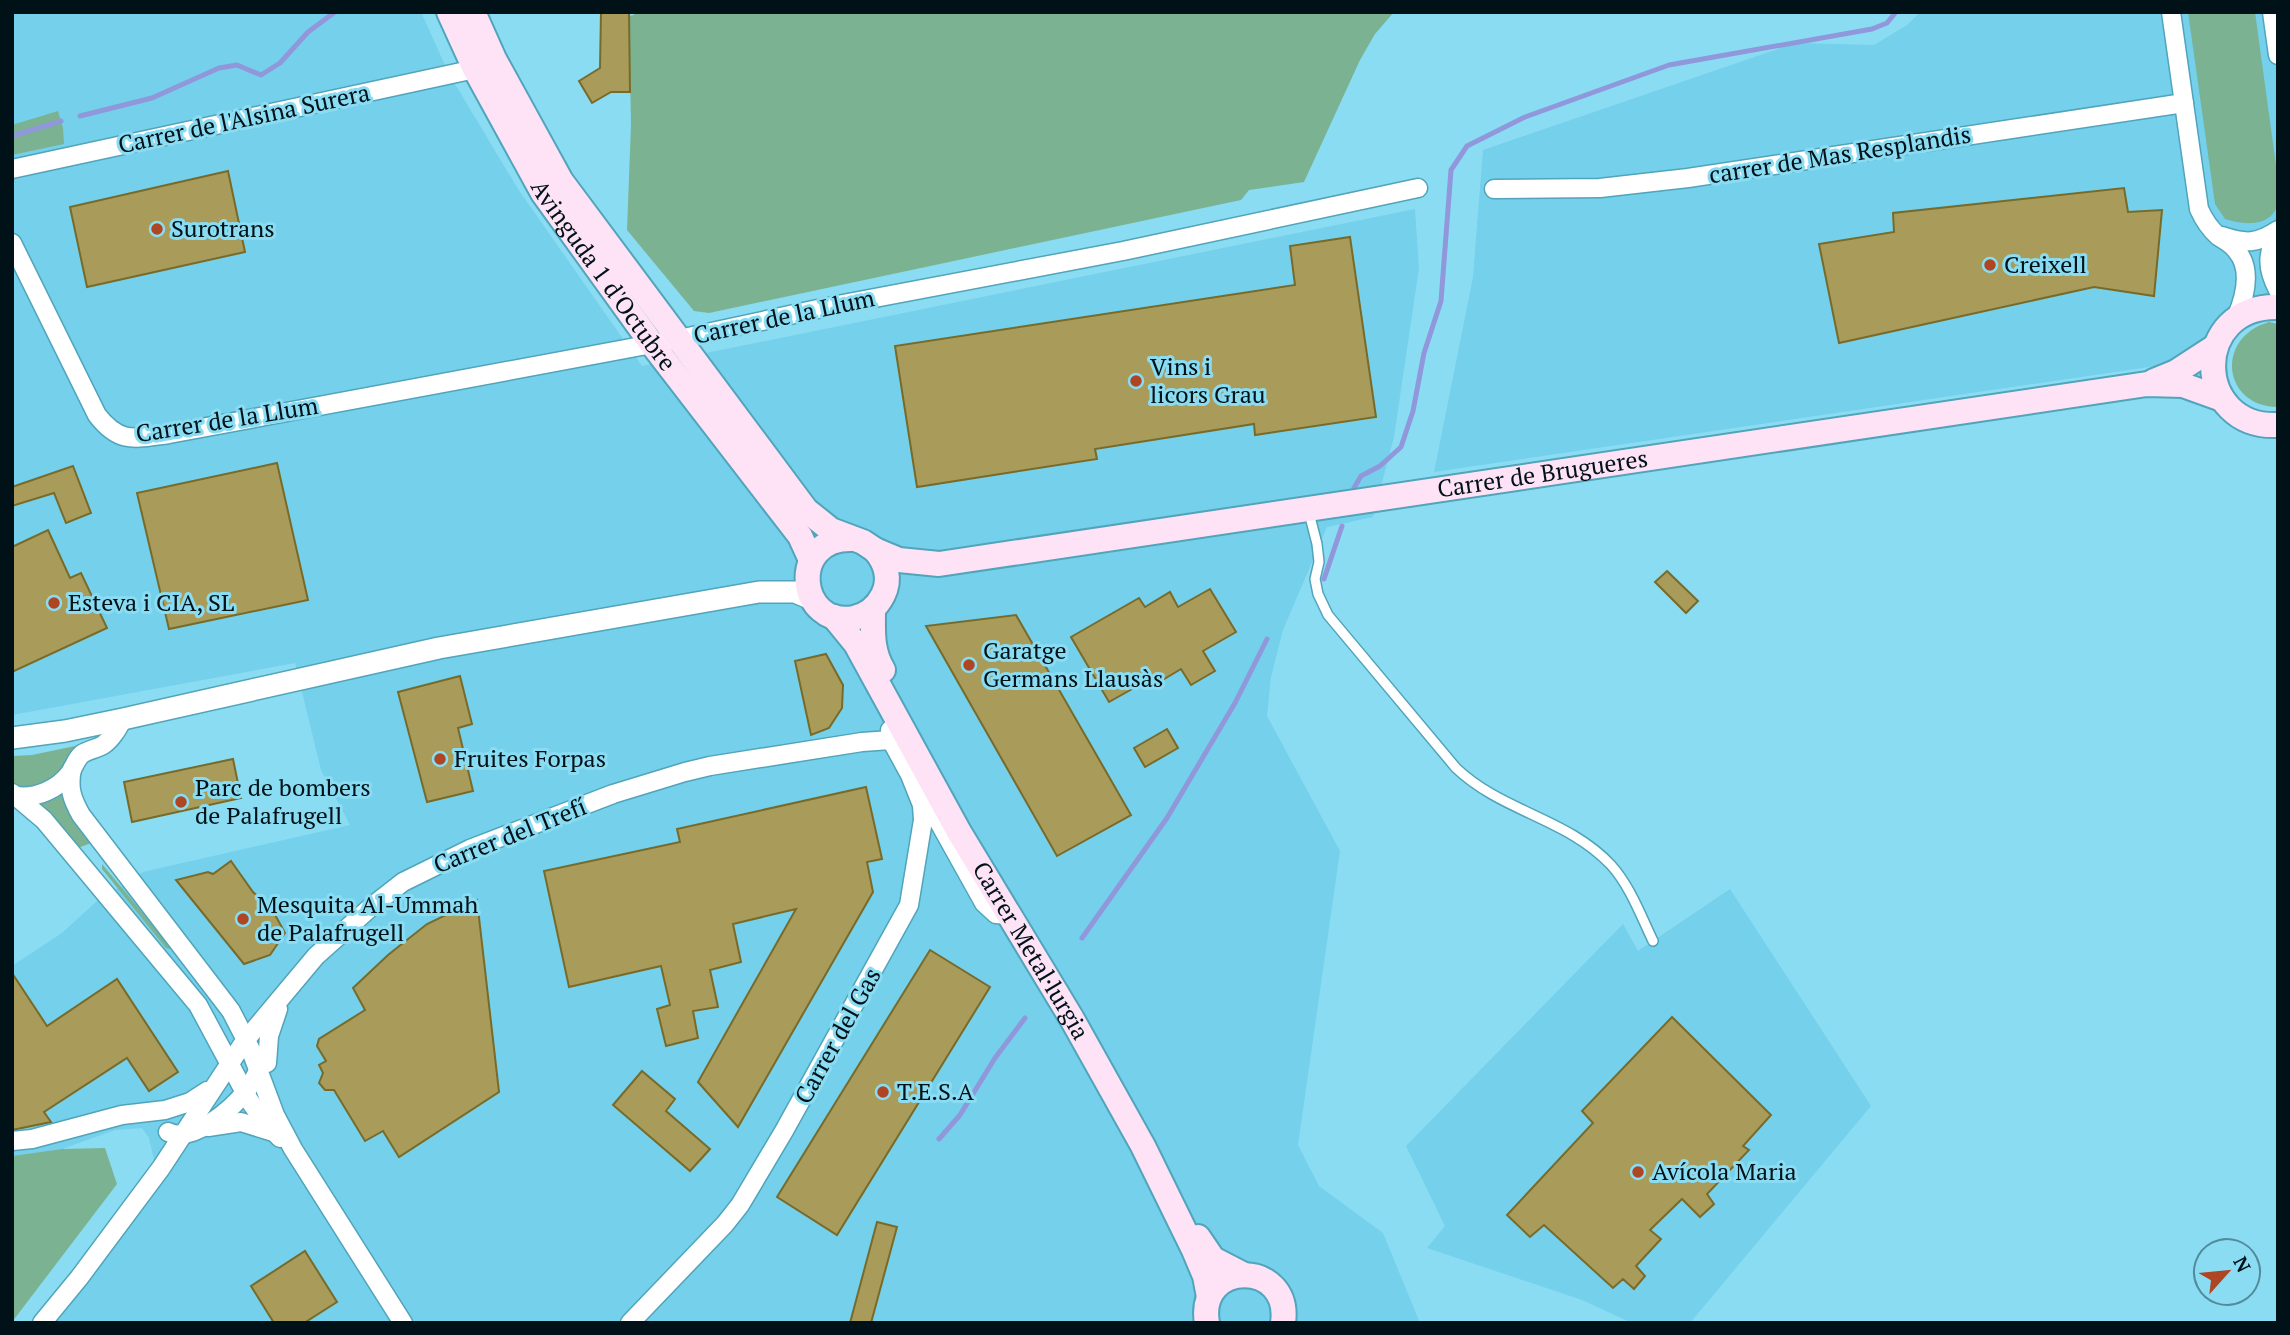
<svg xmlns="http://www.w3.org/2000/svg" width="2290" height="1335" font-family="'PT Serif',serif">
	<rect width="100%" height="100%" fill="#8adcf3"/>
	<g fill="#74d0eb">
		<polygon points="12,12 421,12 449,74 518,189 642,366 1415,209 1419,268 1394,437 1373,517 1327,527 1283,630 1271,677 1267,716 1340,851 1298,1145 1319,1186 1383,1233 1420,1323 42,1323 157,1173 149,1138 142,1128 115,1130 62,1149 12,1156 12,966 62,933 97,901 143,872 350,825 321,770 295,663 12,715"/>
		<polygon points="1920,12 2278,12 2278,291 2235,302 2225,313 2199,351 2176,363 1434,472 1473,277 1483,150 1795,43 1874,45 1907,25"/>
		<polygon points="1730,889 1871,1106 1690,1323 1632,1323 1582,1300 1427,1248 1445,1226 1406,1146 1623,924 1638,951"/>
	</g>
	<g fill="#7bb292">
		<polygon points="634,12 1394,12 1375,34 1360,60 1304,182 1249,190 1241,200 709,313 694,311 627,230 631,125 629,16 634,15"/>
		<path d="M 2188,12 L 2255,12 L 2278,180 C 2278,187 2279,197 2278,203 C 2272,228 2243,225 2225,219 L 2215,204 Z"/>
		<polygon points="58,111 63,128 64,144 12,155 12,125"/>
		<path d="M 2269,322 L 2278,324 L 2278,407 C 2223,407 2214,338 2269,322 Z"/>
		<polygon points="75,746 78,752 55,781 24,790 12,785 12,756 32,755"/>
		<polygon points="66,784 94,842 75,849 32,799"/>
		<polygon points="102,864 171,947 170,949 166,948 102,869"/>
		<polygon points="105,1148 117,1184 12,1322 12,1156 62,1149"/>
	</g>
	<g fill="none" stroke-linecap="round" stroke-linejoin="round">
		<g stroke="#9098db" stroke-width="5">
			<polyline points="80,116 152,98 219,68 237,65 261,75 280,63 308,32 335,12"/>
			<polyline points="12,136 61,121"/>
			<polyline points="1354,488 1361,476 1380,466 1401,447 1413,411 1424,353 1441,301 1451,170 1467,146 1525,117 1669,65 1872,29 1887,23 1896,12"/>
			<polyline points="1324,579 1342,526"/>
			<polyline points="1082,938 1167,818 1235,703 1267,639"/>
			<polyline points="939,1139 960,1115 995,1058 1025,1018"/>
		</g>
	</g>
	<g fill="#a99c5b" stroke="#786b2a" stroke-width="2">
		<polygon points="601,12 629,12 630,92 611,92 592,103 579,81 600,68"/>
		<polygon points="228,171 245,252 87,287 70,207"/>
		<polygon points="2124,188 2128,212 2162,210 2154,296 2094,287 1839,343 1819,244 1894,232 1893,213"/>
		<polygon points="1350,237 1376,417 1255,435 1254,424 1095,449 1097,459 917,487 895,346 1295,285 1290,246"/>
		<polygon points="277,463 308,600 169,629 137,493"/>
		<polygon points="73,466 91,513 66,523 54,493 12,506 12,487"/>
		<polygon points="48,530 70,578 81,573 107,628 12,672 12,547"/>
		<polygon points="1667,571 1698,601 1686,613 1655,582"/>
		<polygon points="1210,589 1236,632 1203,651 1215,671 1191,685 1181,669 1161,681 1157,675 1109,702 1071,637 1139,598 1145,607 1170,592 1178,607"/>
		<polygon points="1016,615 1131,815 1057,856 926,626"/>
		<polygon points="826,654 843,685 842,708 829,728 811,735 795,661"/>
		<polygon points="460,676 472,724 458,728 473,791 427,802 398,692"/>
		<polygon points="1167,729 1178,748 1145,767 1134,748"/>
		<polygon points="233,759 241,798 132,822 124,782"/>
		<polygon points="866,787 882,859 867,862 873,892 738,1127 698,1082 796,909 733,924 741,962 710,970 718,1007 693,1011 698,1038 666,1046 657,1009 670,1005 661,966 569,987 544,871 680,842 677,829"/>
		<polygon points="231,861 253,892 273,911 285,933 270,955 244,964 176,880 208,872 213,874"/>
		<polygon points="477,900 499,1092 399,1157 383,1131 365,1141 334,1090 325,1090 319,1083 323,1073 319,1065 326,1061 317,1046 319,1039 365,1010 353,988 388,955 427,924"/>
		<polygon points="930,950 990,987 837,1235 777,1197"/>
		<polygon points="12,973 47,1026 117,979 178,1072 149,1091 127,1058 44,1112 51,1122 12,1130"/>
		<polygon points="1672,1017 1771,1115 1743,1146 1749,1150 1707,1194 1714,1204 1700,1217 1682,1199 1650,1230 1661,1239 1636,1266 1645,1276 1634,1289 1623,1279 1613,1288 1544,1225 1530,1237 1507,1215 1593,1123 1582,1111"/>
		<polygon points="642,1071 675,1099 666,1111 710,1149 690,1171 613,1105"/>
		<polygon points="877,1222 897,1227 871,1323 850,1323"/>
		<polygon points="305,1251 337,1302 304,1323 274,1323 251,1286"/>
	</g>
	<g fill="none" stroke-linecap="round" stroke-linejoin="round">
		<defs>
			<path id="service" d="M 1308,509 L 1317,544 L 1319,562 L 1315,579 L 1318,594 L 1328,615 L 1456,768 C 1502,812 1567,818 1611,865 C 1630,886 1641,916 1653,941"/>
			<g id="minor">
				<path d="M 2171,12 L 2199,209 C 2204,220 2209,228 2218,236 C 2224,240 2232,244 2236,250 C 2253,269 2245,297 2236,318"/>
				<polyline points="2272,12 2278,55"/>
				<polyline points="12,169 475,69"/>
				<polyline points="1494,189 1600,188 1688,178 2184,103"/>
				<path d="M 2278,231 C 2267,254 2266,267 2278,290"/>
				<path d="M 2222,236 C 2246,244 2257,244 2278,230"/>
				<path d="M 12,243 L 97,415 C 120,445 136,438 169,434 L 679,339 L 827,307 L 1123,251 L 1418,188"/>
				<path d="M 72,769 C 68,788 72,799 81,815 L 231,1011 L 250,1048 L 275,1115 L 293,1149 L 403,1323"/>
				<polyline points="12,793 44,820 198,1005 249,1100 261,1117 280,1138"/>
				<path d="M 16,796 C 36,799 58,789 70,773 C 74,767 76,759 82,754 C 88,750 96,749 103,745 C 112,739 118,728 123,719"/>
				<polyline points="922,805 935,815 984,903 996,914 1009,915"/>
				<polyline points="267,1063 269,1036 278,1009"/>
				<polyline points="208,1127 241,1122 273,1132"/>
				<path d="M 168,1132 C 192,1144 232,1109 246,1091 C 255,1080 261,1064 267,1052"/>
				<polyline points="12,1141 32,1139 122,1115 165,1110 190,1102 207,1091"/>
				<polyline points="42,1323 79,1278 161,1168 244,1042 316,956 371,907 403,882 470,849 613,794 685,772 710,766 862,742 891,740"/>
				<polyline points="630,1323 725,1224 740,1205 784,1131 909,905 923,820 922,805 910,775 891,740 890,730"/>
			</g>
			<polyline id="tertiary" points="12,738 65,731 123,719 439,648 759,592 795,592 814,600"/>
			<g id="secondary">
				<path id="s1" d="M 449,12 L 475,69 L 543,193 L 652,344 L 800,536 L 811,560"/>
				<path id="s2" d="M 473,12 L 494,59 L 561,181 L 806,510 L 831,530 L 863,542 L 875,550 L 899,560 L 939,564 L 2147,384 L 2183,385 L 2222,399"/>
				<path d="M 2278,307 C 2190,305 2193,429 2278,425"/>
				<polyline points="2154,381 2176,372 2216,346"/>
				<path d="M 850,539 C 788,539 798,628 854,618 C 867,615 877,607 883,595 C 891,579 886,563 875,550"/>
				<path d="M 873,609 C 873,631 871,650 883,670"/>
				<path id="s3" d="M 834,617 L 856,644 L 959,832 L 1072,1019 L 1143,1146 L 1194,1250 L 1205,1276 L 1209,1297"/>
				<polyline points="1198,1237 1213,1259 1244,1275"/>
				<path d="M 1207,1323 C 1196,1260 1292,1259 1283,1323"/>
			</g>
		</defs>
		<use href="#service" stroke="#51a4ba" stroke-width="12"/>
		<use href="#minor" stroke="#51a4ba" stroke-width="21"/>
		<use href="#tertiary" stroke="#51a4ba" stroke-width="24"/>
		<use href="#secondary" stroke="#51a4ba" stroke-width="28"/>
		<use href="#service" stroke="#fff" stroke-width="9"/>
		<use href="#minor" stroke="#fff" stroke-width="18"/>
		<use href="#tertiary" stroke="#fff" stroke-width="21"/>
		<use href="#secondary" stroke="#fee3f6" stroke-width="24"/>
	</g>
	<g fill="#ae4623" stroke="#8adcf3" stroke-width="2.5">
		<circle cx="157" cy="229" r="7"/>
		<circle cx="1990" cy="265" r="7"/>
		<circle cx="1136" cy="381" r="7"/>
		<circle cx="54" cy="603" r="7"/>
		<circle cx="969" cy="665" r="7"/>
		<circle cx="440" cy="759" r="7"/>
		<circle cx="181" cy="802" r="7"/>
		<circle cx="243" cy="919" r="7"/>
		<circle cx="883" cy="1092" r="7"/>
		<circle cx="1638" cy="1172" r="7"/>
	</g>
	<g text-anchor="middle" stroke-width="6" stroke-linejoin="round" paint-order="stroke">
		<g font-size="24" fill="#001218" stroke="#8adcf3">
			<text transform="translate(244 119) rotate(-12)" y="8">Carrer de l'Alsina Surera</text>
			<text transform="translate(1840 155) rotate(-9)" y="8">carrer de Mas Resplandis</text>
			<text dy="8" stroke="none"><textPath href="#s1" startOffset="306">Avinguda 1 d'Octubre</textPath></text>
			<text transform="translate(784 317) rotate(-12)" y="8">Carrer de la Llum</text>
			<text transform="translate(227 420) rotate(-9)" y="8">Carrer de la Llum</text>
			<text dy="8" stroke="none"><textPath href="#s2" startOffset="1358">Carrer de Brugueres</textPath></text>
			<text transform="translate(510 836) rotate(-22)" y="8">Carrer del Trefí</text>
			<text dy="8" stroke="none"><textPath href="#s3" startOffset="388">Carrer Metal·lurgia</textPath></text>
			<text transform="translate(838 1036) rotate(-61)" y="8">Carrer del Gas</text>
		</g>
		<g font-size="24" fill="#001218" stroke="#8adcf3" text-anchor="start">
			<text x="171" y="237">Surotrans</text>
			<text x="2004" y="273">Creixell</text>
			<text x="1150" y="375">Vins i<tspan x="1150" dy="28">licors Grau</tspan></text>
			<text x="68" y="611">Esteva i CIA, SL</text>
			<text x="983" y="659">Garatge<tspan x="983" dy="28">Germans Llausàs</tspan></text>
			<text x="454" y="767">Fruites Forpas</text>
			<text x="195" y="796">Parc de bombers<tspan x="195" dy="28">de Palafrugell</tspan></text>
			<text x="257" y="913">Mesquita Al-Ummah<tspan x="257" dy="28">de Palafrugell</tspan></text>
			<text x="897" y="1100">T.E.S.A</text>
			<text x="1652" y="1180">Avícola Maria</text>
		</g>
	</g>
	<rect width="2290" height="1335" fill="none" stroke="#001218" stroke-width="28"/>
	<g transform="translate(2227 1272) rotate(63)"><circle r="33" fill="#8adcf3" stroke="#538b9b" stroke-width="2"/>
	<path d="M0-5L12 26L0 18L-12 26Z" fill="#ae4623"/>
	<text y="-10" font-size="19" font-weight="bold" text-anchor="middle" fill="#001218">N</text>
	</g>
</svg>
